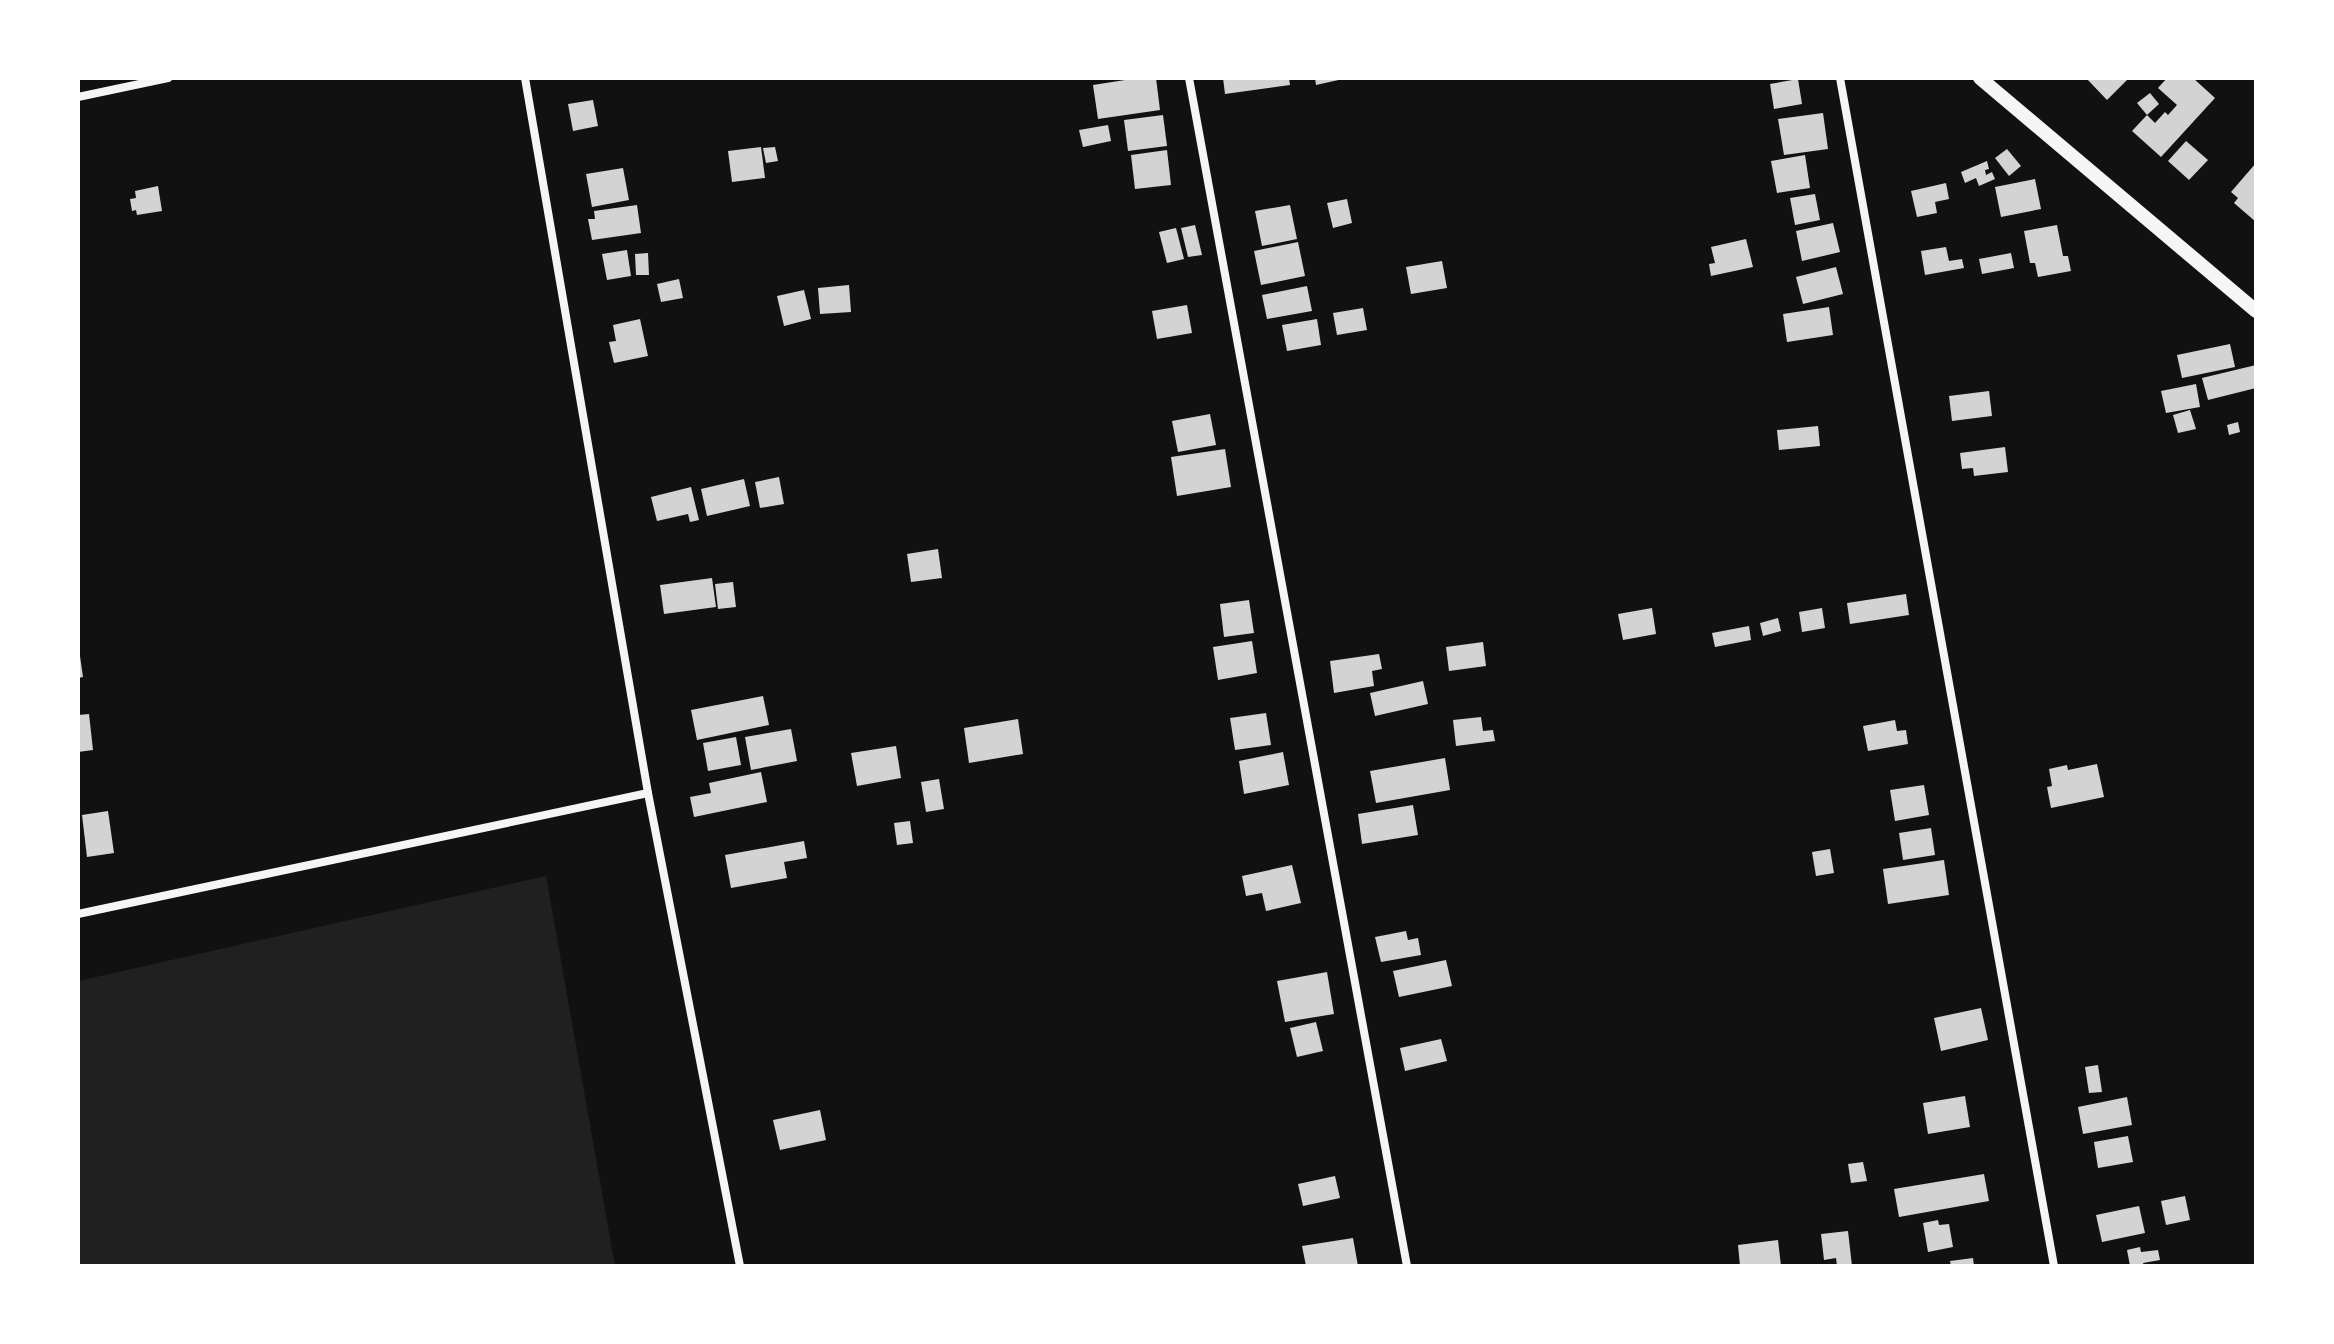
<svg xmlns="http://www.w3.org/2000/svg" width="2334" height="1344" font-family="Overpass,sans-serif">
	<rect width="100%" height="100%" fill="#111"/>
	<polygon fill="#202020" points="546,876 615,1266 78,1266 78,981"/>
	<g fill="#d3d3d3">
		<polygon points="1138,78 1156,78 1160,110 1098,119 1093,85"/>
		<polygon points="1223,78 1289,78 1290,85 1225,94"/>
		<polygon points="1315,78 1342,78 1343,79 1316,85"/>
		<polygon points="2086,78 2129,78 2107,100"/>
		<polygon points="2167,78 2193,78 2215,98 2161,157 2132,131 2147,115 2155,123 2165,112 2168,115 2177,105 2158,88"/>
		<polygon points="1798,79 1802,104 1774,109 1770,84"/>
		<polygon points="2150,93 2159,104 2147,115 2137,103"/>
		<polygon points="593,100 598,126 573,131 568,104"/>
		<polygon points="1823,113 1828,149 1784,155 1778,119"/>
		<polygon points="1163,115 1167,146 1128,151 1124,120"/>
		<polygon points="1108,125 1111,141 1083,147 1079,130"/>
		<polygon points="2186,141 2208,160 2189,180 2168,161"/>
		<polygon points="761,147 765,178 732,182 728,151"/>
		<polygon points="775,147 778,161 766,163 763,148"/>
		<polygon points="2007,149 2021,166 2009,176 1995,158"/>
		<polygon points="1167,150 1171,185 1135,189 1131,155"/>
		<polygon points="1805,155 1810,188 1777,193 1771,161"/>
		<polygon points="1987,161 1989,169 1985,170 1986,175 1992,172 1995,179 1979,186 1976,178 1965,183 1961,172"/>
		<polygon points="2256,163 2256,222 2234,203 2238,198 2231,192"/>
		<polygon points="623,168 629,200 592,207 586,174"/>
		<polygon points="2035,179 2041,209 2001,217 1995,187"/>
		<polygon points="1946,183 1949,199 1935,202 1937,213 1917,217 1911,191"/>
		<polygon points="158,186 162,211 137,215 136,210 132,211 130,199 136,198 135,191"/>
		<polygon points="1815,194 1820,220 1795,225 1790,198"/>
		<polygon points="1347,199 1352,223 1333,228 1327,203"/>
		<polygon points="637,205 641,233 592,240 588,219 595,219 594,211"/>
		<polygon points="1290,205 1297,239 1262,246 1255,211"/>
		<polygon points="1833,223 1840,252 1802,261 1796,231"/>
		<polygon points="1195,225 1202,255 1188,257 1181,228"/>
		<polygon points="2057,225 2063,256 2068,256 2071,271 2038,277 2035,263 2030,263 2024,231"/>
		<polygon points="1176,228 1184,259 1167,263 1159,232"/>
		<polygon points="1746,239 1753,267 1711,276 1709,264 1715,263 1711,247"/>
		<polygon points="1298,242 1305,276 1261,285 1254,251"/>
		<polygon points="1946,247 1949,261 1962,259 1964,268 1925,275 1921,251"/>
		<polygon points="627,250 631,276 607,280 602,254"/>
		<polygon points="648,253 649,275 636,275 635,254"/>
		<polygon points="2011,253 2014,268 1982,274 1979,259"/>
		<polygon points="1442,261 1447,288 1411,294 1406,267"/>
		<polygon points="1836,267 1843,294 1803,304 1796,277"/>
		<polygon points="679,279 683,298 661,302 657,284"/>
		<polygon points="849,285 851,312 820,314 818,288"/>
		<polygon points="1307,286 1312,311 1267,319 1262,295"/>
		<polygon points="804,290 811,319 784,326 777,296"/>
		<polygon points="1187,305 1192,333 1157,339 1152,311"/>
		<polygon points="1829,307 1833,335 1787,342 1783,314"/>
		<polygon points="1363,308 1367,330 1337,335 1333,313"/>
		<polygon points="640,319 648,356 614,363 609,342 616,341 613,325"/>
		<polygon points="1317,319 1321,345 1287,351 1282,325"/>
		<polygon points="2230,344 2235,367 2182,378 2177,355"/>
		<polygon points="2256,365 2256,388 2208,400 2202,378"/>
		<polygon points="2196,384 2200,407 2166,413 2161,391"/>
		<polygon points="1989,391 1992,416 1952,421 1949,396"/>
		<polygon points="2190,410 2196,429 2178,433 2173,415"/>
		<polygon points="1210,414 1216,445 1178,452 1172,421"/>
		<polygon points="2238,422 2240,432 2229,435 2227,425"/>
		<polygon points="1818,426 1820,446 1779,450 1777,430"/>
		<polygon points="2005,447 2008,472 1974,476 1973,468 1962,469 1960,453"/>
		<polygon points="1225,449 1231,487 1177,496 1171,457"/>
		<polygon points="779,477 784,504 760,508 755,482"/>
		<polygon points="744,479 750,506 707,516 701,489"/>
		<polygon points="691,487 699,520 690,522 688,514 657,521 651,497"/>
		<polygon points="938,549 942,578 911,582 907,554"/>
		<polygon points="712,578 716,607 664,614 660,585"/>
		<polygon points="733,582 736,607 718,609 715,584"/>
		<polygon points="1906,594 1909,615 1850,624 1847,603"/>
		<polygon points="1249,600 1254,633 1224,637 1220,604"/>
		<polygon points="1652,608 1656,634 1623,640 1618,614"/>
		<polygon points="1822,608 1825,628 1802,632 1799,612"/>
		<polygon points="1778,618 1781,631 1763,636 1760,623"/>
		<polygon points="1749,626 1751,640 1715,647 1712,633"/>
		<polygon points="1252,641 1257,673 1218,680 1213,647"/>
		<polygon points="1483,642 1486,666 1449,671 1446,647"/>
		<polygon points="1379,654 1382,669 1372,671 1374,686 1334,693 1330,661"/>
		<polygon points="80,656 83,677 78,678 78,657"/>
		<polygon points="1423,681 1428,704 1375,716 1370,693"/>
		<polygon points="763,696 769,725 697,740 691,710"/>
		<polygon points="1266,713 1271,745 1235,750 1230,718"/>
		<polygon points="89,714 93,750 78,752 78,715"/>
		<polygon points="1481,717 1483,731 1493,730 1495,741 1456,746 1453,720"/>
		<polygon points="1018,719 1023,754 969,763 964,728"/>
		<polygon points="1895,720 1897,731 1906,730 1908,744 1868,751 1863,726"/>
		<polygon points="791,729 797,761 751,770 745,737"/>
		<polygon points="736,737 741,765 708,771 703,743"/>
		<polygon points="896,746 901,778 857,786 851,753"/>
		<polygon points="1283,752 1289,785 1244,794 1239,761"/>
		<polygon points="1445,758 1450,790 1376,803 1370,771"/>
		<polygon points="2097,764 2104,797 2051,808 2047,787 2052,786 2049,769 2067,765 2068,770"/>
		<polygon points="761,772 767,802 694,817 690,797 711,793 709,783"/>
		<polygon points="939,779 944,809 926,812 921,782"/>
		<polygon points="1924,785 1929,815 1895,821 1890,790"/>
		<polygon points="1413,805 1418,835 1362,844 1358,814"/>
		<polygon points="108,811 114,853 87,857 82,815"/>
		<polygon points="910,821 913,843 897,845 894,823"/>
		<polygon points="1931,828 1935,855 1903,860 1899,833"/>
		<polygon points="804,841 807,858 784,862 787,878 731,888 725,855"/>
		<polygon points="1830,849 1834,873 1816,876 1812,852"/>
		<polygon points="1944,860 1949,895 1888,904 1883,869"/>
		<polygon points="1292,865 1301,903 1266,911 1262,893 1246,896 1242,876"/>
		<polygon points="1406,931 1408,940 1418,938 1421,955 1381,962 1375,937"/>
		<polygon points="1446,960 1452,986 1399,997 1393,971"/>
		<polygon points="1327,972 1334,1014 1285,1022 1277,981"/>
		<polygon points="1981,1008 1988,1040 1941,1051 1934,1018"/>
		<polygon points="1316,1022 1323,1051 1297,1057 1290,1028"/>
		<polygon points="1441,1039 1447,1061 1405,1071 1400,1048"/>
		<polygon points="2098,1065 2102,1092 2089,1093 2085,1067"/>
		<polygon points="1965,1096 1970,1127 1928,1134 1923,1103"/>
		<polygon points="2127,1097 2132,1125 2083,1134 2078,1107"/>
		<polygon points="820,1110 826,1140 780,1150 773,1120"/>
		<polygon points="2128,1136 2133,1162 2098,1168 2094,1142"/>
		<polygon points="1863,1162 1867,1181 1851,1183 1848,1164"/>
		<polygon points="1984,1174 1989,1201 1899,1217 1894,1189"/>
		<polygon points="1335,1176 1340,1198 1303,1206 1298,1184"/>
		<polygon points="2185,1196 2190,1220 2166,1225 2161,1201"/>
		<polygon points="2139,1206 2145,1233 2102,1242 2096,1215"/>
		<polygon points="1938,1220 1939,1225 1949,1224 1953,1247 1928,1252 1923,1223"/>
		<polygon points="1848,1231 1852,1266 1837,1266 1836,1258 1824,1260 1821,1234"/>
		<polygon points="1353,1238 1358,1266 1306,1266 1302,1246"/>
		<polygon points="1778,1240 1781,1266 1740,1266 1738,1245"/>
		<polygon points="2140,1247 2141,1252 2158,1250 2160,1260 2143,1263 2144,1266 2130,1266 2127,1250"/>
		<polygon points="1973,1258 1974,1266 1951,1266 1950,1261"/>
	</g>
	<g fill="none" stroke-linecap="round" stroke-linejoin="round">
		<g stroke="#f5f5f5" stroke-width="8">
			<polyline points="525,78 648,793 740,1266"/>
			<polyline points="1189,78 1407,1266"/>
			<polyline points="1840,78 2054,1266"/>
			<polyline points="78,97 168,78"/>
			<polyline points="78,914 648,793"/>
		</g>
		<polyline stroke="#f5f5f5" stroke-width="14" points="1980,78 2256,311"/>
	</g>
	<rect width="2334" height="1344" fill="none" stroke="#ffffff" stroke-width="160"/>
</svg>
